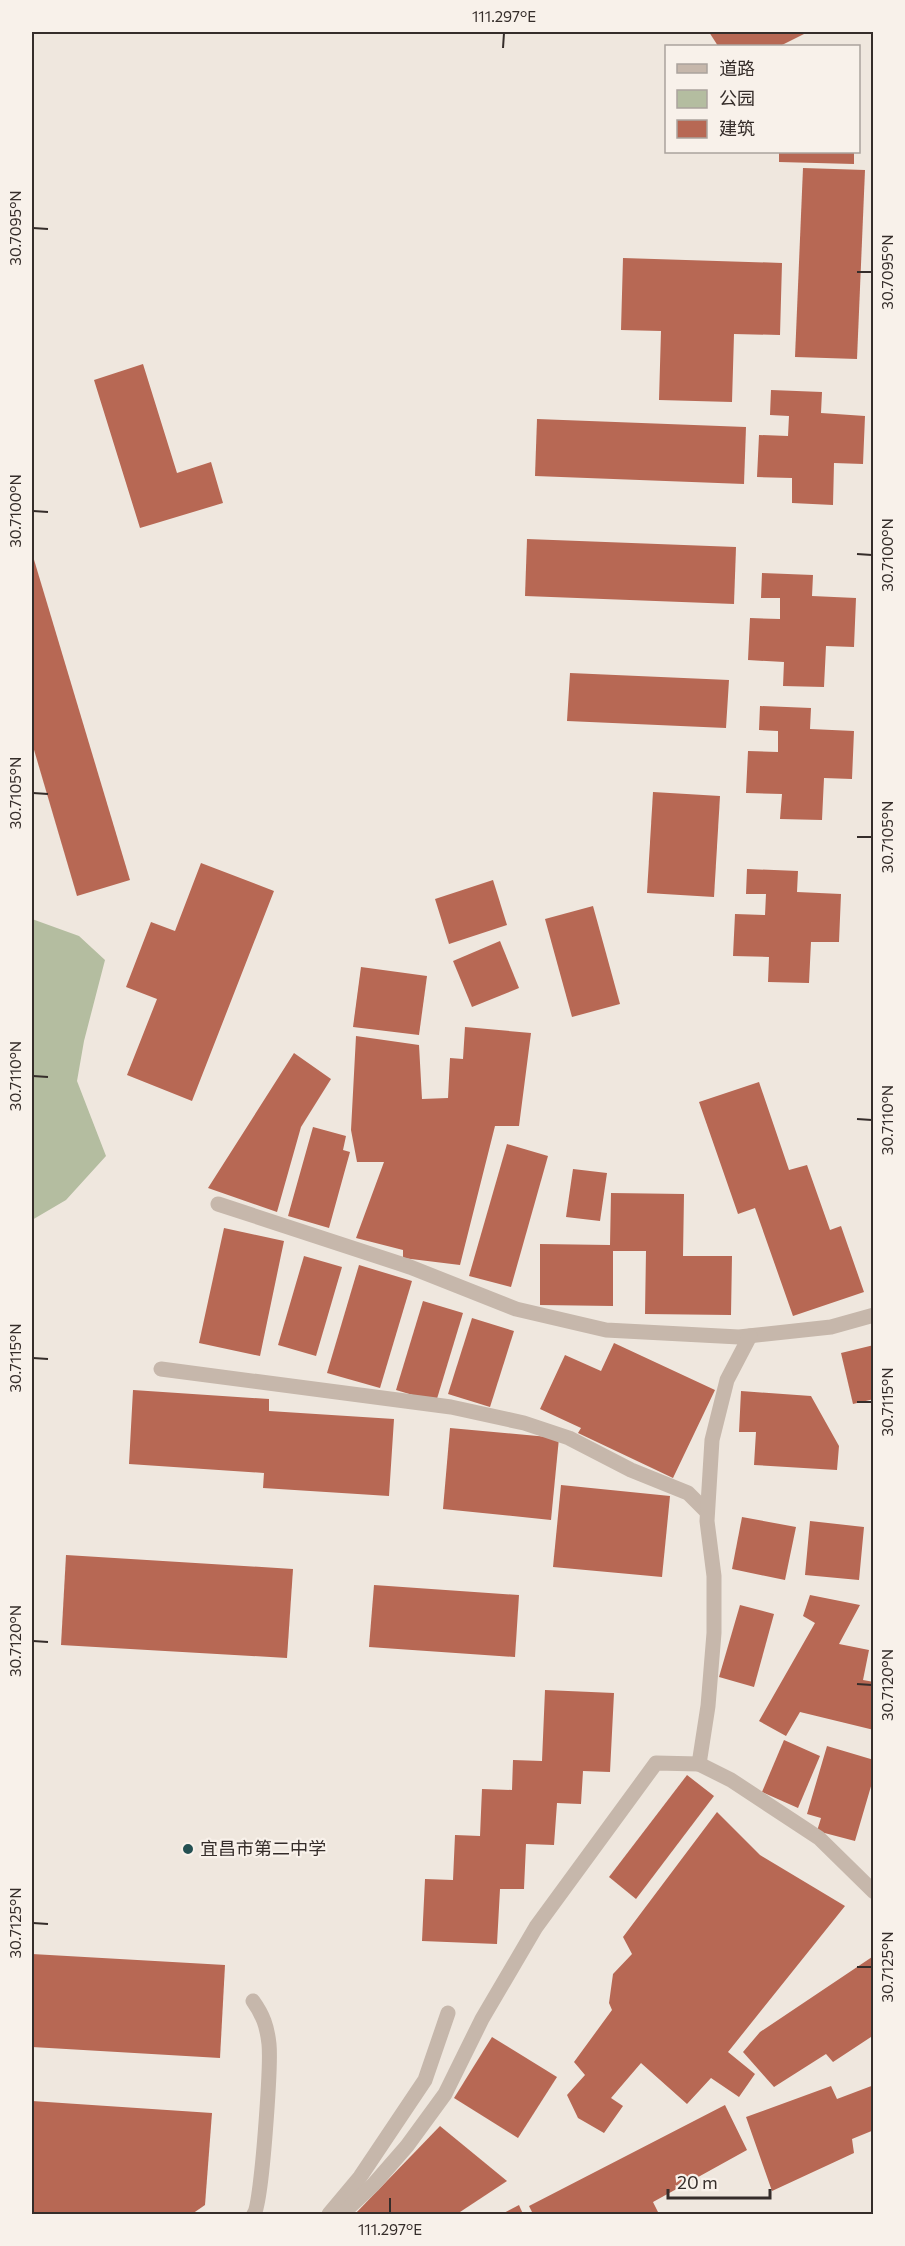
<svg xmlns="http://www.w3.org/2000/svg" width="905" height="2246" font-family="Commissioner,'Noto Sans SC',sans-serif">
	<rect width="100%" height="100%" fill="#efe7de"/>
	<polygon fill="#b4bda0" points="32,919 79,936 105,960 84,1041 77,1081 106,1156 66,1200 32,1220"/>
	<g fill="#b76854">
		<polygon points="709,32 808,32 780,46 718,46"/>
		<polygon points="779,152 854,152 854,164 779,162"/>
		<polygon points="803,168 865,170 857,359 795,357"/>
		<polygon points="623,258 782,263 780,335 734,334 732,402 659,400 661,331 621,330"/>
		<polygon points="143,364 177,473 211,462 223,503 140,528 94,380"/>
		<polygon points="771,390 822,392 821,413 865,416 863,464 834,463 833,505 792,503 792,478 757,477 759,435 788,436 789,416 770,415"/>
		<polygon points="537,419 746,427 744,484 535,476"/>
		<polygon points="527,539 736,547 734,604 525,596"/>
		<polygon points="32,553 130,880 77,896 32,743"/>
		<polygon points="762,573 813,575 812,596 856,598 854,647 826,646 824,687 783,686 784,662 748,660 750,618 780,619 780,598 761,598"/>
		<polygon points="570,673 729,680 726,728 567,721"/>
		<polygon points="760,706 811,708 810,729 854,731 852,779 824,778 822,820 780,819 782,794 746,793 748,751 778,752 778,731 759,730"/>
		<polygon points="653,792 720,796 714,897 647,893"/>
		<polygon points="201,863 274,891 192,1101 127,1075 157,999 126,987 151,922 175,931"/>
		<polygon points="747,869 798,871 797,892 841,894 839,942 811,942 809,983 768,982 769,957 733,956 735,914 765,915 766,894 746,894"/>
		<polygon points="493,880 507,925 449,944 435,899"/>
		<polygon points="593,906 620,1004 572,1017 545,919"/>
		<polygon points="500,941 519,988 472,1007 453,961"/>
		<polygon points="361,967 427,976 419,1035 353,1027"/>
		<polygon points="465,1027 531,1033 519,1126 495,1126 460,1265 403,1258 403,1250 356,1238 384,1162 357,1162 351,1130 356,1036 419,1045 422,1099 448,1098 450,1058 463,1059"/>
		<polygon points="294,1053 331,1079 301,1127 277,1212 208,1188"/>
		<polygon points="759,1082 789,1170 807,1165 830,1230 841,1226 864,1292 793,1316 755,1208 738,1214 699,1102"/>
		<polygon points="313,1127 346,1136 343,1150 350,1152 329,1228 288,1216"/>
		<polygon points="507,1144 548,1156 511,1287 469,1276"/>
		<polygon points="573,1169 607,1173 600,1221 566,1217"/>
		<polygon points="611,1193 684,1194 683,1256 732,1256 731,1315 645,1314 646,1251 613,1251 613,1306 540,1305 540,1244 610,1245"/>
		<polygon points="224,1228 284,1241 260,1356 199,1343"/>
		<polygon points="304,1256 342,1267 316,1356 278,1345"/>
		<polygon points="359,1265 412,1281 380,1388 327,1373"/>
		<polygon points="423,1301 463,1313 436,1402 396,1390"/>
		<polygon points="472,1318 514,1331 490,1407 448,1394"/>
		<polygon points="614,1343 715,1390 673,1478 578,1433 581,1428 540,1409 565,1355 601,1371"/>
		<polygon points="874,1345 874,1399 853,1404 841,1353"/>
		<polygon points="133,1390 269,1399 269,1411 394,1419 389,1496 263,1488 264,1473 129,1464"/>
		<polygon points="741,1391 811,1396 839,1446 837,1470 754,1465 756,1432 739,1432"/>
		<polygon points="450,1428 559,1438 551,1520 443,1509"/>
		<polygon points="561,1485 670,1496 662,1577 553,1567"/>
		<polygon points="742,1517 796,1527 785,1580 732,1569"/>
		<polygon points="810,1521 864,1527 859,1580 805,1575"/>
		<polygon points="66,1555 293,1569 287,1658 61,1645"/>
		<polygon points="374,1585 519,1595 515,1657 369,1647"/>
		<polygon points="810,1595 860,1605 839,1644 869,1650 863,1680 874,1682 874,1730 800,1712 786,1736 759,1721 815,1623 803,1616"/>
		<polygon points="740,1605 774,1614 754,1687 719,1677"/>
		<polygon points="545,1690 614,1693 610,1772 583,1771 581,1804 557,1803 554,1845 526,1844 524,1889 500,1889 497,1944 422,1941 425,1879 453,1880 455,1835 480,1836 482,1789 512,1790 513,1760 542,1761"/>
		<polygon points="784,1740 820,1756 798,1808 762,1792"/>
		<polygon points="827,1746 874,1760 874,1776 855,1841 817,1831 821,1818 807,1814"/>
		<polygon points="687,1775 714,1796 636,1899 609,1877"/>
		<polygon points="717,1812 760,1855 845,1906 728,2052 755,2074 739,2097 711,2078 687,2104 641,2063 611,2098 623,2106 604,2133 578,2118 567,2095 585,2075 574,2062 612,2010 609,2003 613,1974 632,1954 623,1937"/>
		<polygon points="32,1954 225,1965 220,2058 32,2047"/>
		<polygon points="872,1957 874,2035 833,2062 826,2054 774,2087 743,2052 760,2032"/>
		<polygon points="492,2037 557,2077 518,2138 454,2098"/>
		<polygon points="874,2085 874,2130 852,2139 854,2153 772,2191 746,2117 831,2086 837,2099"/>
		<polygon points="32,2101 212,2113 205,2205 192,2214 32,2214"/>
		<polygon points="725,2105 747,2150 653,2202 659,2214 533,2214 529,2206"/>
		<polygon points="440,2126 507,2181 457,2214 355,2214"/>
		<polygon points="519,2205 523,2214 502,2214"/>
	</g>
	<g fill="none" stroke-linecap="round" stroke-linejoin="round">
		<g stroke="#c6b7ab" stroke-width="15">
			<polyline points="218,1204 410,1267 516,1309 606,1330 739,1337 831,1327 874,1315"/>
			<polyline points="161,1369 451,1407 524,1423 569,1438 631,1470 688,1493 707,1512"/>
			<polyline points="699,1764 708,1706 714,1633 714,1576 707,1521 712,1440 727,1380 750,1336"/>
			<path d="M 253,2001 C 263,2015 267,2026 269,2044 C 271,2064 262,2203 254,2214"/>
			<polyline points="329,2214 360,2177 425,2080 448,2013"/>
			<polyline points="342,2214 373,2185 407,2146 445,2094 482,2019 536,1927 656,1763 699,1764 731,1780 819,1838 874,1892"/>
		</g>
	</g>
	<path fill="none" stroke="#352d2a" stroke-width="2" d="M 503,48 L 504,33M 33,228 L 48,229M 857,272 L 872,272M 33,511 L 48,512M 857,554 L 872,555M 33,793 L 48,794M 857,837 L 872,837M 33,1076 L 48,1077M 857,1119 L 872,1120M 33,1358 L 48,1359M 857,1402 L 872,1402M 33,1641 L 48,1642M 857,1684 L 872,1685M 33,1923 L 48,1924M 857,1967 L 872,1967M 390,2213 L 390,2198"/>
	<circle fill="#245052" stroke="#f8f1ea" stroke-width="2" cx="188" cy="1849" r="6"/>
	<g text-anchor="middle" stroke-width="4.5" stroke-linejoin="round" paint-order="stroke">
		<g font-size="18" fill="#352d2a" stroke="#f8f1ea" text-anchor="start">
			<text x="200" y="1855">宜昌市第二中学</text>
		</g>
	</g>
	<rect width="905" height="2246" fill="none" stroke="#f8f1ea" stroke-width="66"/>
	<rect x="665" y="45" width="195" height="108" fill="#f8f1ea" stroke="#aaa39d" stroke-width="1.5"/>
	<rect x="677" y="64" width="30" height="9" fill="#c6b7ab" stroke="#aaa39d" stroke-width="1.5"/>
	<text x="719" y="75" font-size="18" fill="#352d2a">道路</text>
	<rect x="677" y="90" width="30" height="18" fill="#b4bda0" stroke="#aaa39d" stroke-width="1.5"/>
	<text x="719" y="105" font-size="18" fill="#352d2a">公园</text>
	<rect x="677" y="120" width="30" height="18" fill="#b76854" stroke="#aaa39d" stroke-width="1.5"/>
	<text x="719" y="135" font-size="18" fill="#352d2a">建筑</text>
	<path d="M668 2189v9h102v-9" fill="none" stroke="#352d2a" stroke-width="3"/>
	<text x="677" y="2189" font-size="18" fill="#352d2a" stroke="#f8f1ea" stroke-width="4.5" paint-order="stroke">20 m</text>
	<rect x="33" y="33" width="839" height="2180" fill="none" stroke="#352d2a" stroke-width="2"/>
	<g font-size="15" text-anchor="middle" fill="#352d2a">
		<text x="504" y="22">111.297°E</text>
		<text transform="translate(16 228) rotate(-90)" y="5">30.7095°N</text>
		<text transform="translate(888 272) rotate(-90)" y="5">30.7095°N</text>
		<text transform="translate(16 511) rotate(-90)" y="5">30.7100°N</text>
		<text transform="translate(888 555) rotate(-90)" y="5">30.7100°N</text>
		<text transform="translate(16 793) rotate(-90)" y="5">30.7105°N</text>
		<text transform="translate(888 837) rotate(-90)" y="5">30.7105°N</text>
		<text transform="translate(16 1076) rotate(-90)" y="5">30.7110°N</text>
		<text transform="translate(888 1120) rotate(-90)" y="5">30.7110°N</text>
		<text transform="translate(16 1358) rotate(-90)" y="5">30.7115°N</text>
		<text transform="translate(888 1402) rotate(-90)" y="5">30.7115°N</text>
		<text transform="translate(16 1641) rotate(-90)" y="5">30.7120°N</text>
		<text transform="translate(888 1685) rotate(-90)" y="5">30.7120°N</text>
		<text transform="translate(16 1923) rotate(-90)" y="5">30.7125°N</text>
		<text transform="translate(888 1967) rotate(-90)" y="5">30.7125°N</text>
		<text x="390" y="2235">111.297°E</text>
	</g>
</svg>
